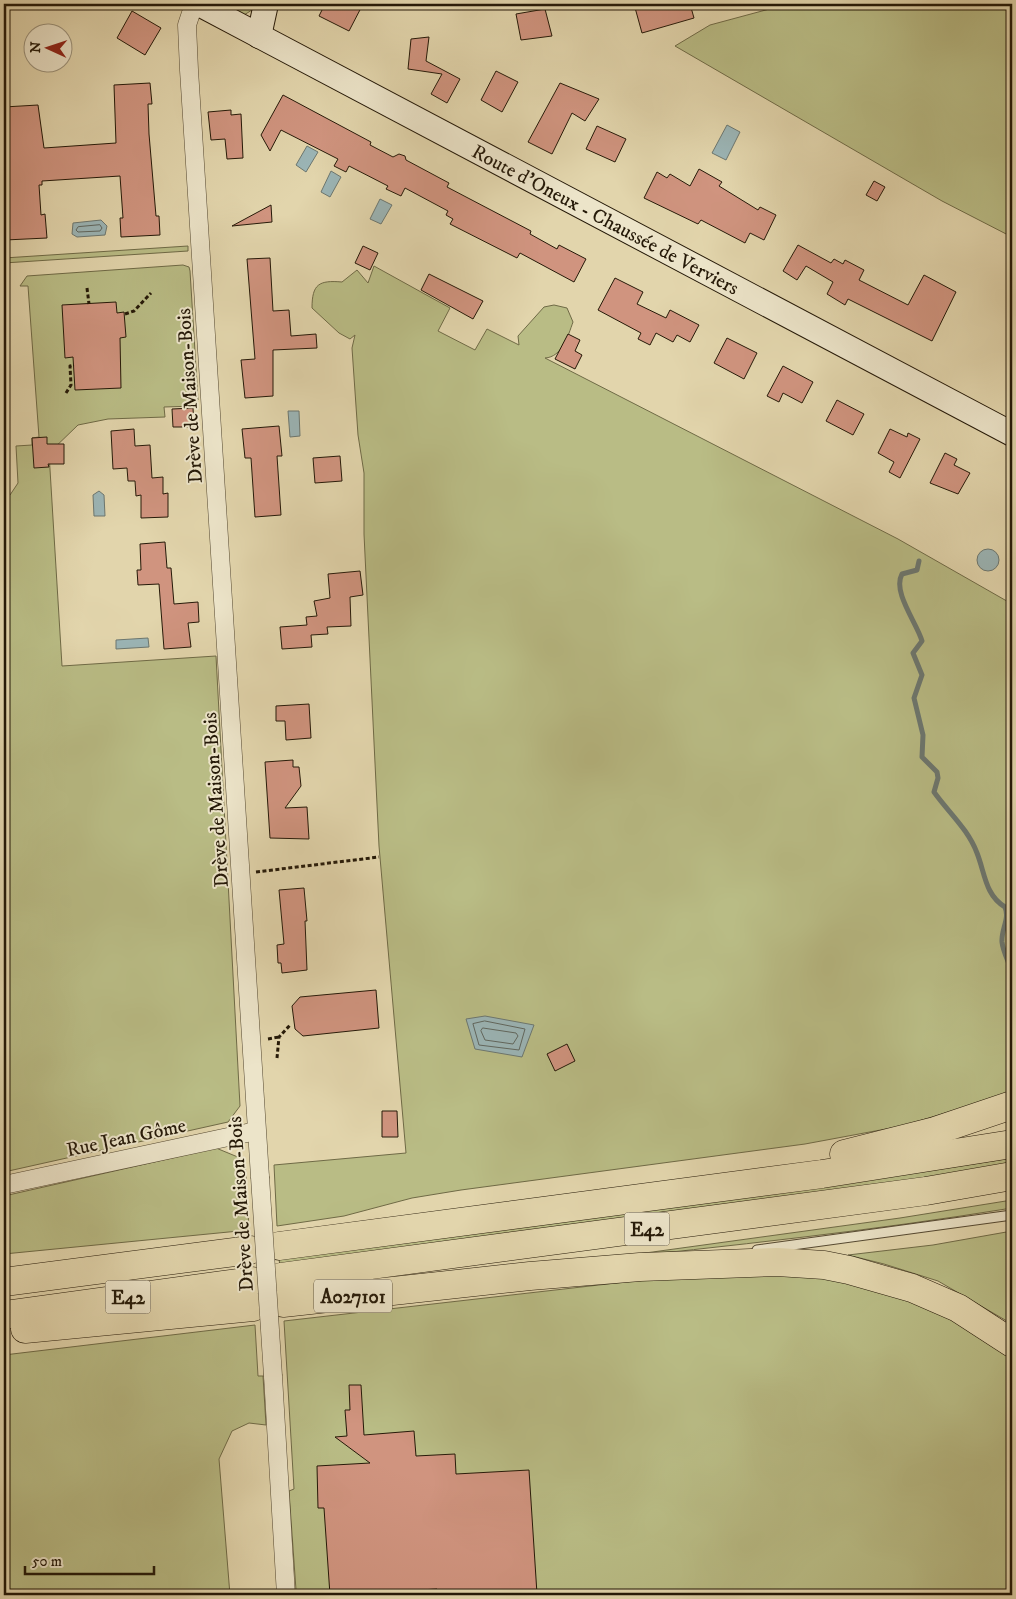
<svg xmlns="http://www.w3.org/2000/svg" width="1016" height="1599" font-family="'IM FELL DW Pica',serif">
	<rect width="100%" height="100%" fill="#e2d5ac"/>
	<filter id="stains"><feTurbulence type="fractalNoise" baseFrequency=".004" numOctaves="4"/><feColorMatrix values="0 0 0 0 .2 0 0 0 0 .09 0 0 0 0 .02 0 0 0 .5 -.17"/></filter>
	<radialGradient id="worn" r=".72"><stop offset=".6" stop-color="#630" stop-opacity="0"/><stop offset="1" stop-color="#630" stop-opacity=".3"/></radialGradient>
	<g fill="#b9bc85" stroke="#6f6a46">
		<polygon points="224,4 255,4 252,10 244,15"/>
		<polygon points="788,4 1012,4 1012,237 942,201 675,46 710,25"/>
		<polygon points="188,246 188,251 4,263 4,258"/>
		<polygon points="183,265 189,267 190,271 198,400 196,400 196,406 164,407 165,417 108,419 78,425 49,453 62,666 216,656 240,1106 228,1122 4,1172 4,494 10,495 18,483 16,446 32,445 32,438 39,437 28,286 20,286 27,276"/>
		<path d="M 374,266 L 450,308 L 438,331 L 475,350 L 487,329 L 519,345 L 518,336 L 544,307 L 554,305 L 567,308 L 573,322 C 568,336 562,357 545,358 L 898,539 L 1012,604 L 1012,1093 L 902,1126 L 805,1144 L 461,1190 L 412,1198 L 344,1216 L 277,1226 L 274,1165 L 406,1153 L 379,846 L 364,534 L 364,473 L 358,435 L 352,348 L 355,335 L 350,339 L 339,333 L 312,308 C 312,284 319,280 342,282 L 357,270 L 368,283 Z"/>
		<polygon points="216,1148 245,1160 249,1230 4,1254 4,1196"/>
		<polygon points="1012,1158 1012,1165 916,1180 280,1266 279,1259 842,1184"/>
		<path d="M 1012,1200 L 1012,1208 C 871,1231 729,1246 587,1261 L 900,1218 Z"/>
		<polygon points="1012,1231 1012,1324 938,1281 884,1264 848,1255 933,1245"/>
		<polygon points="803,1271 900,1293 1012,1352 1012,1595 302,1595 301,1591 296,1590 289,1491 294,1489 284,1321 634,1281"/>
		<polygon points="255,1325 258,1376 263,1376 266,1425 249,1423 232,1431 219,1459 230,1595 4,1595 4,1355"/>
	</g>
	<g fill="#9bb5b6" stroke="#6c7770">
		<polygon points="727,125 740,132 726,160 712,153"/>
		<polygon points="307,146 318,152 306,172 296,165"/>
		<polygon points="331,171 341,177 330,197 321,192"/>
		<polygon points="380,199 392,205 381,224 370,219"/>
		<polygon points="101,220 107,226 105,235 77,237 72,234 73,223"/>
		<polygon points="288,411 299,411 300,436 290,437"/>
		<polygon points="99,491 104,495 105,516 94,516 93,495"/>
		<circle cx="988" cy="560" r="11"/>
		<polygon points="148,638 149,647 116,649 116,640"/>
		<polygon points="485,1016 534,1025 522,1057 475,1049 466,1019"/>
	</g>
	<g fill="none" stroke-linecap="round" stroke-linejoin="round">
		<g stroke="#60675f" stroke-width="1">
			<polygon points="100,225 102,228 100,231 78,232 76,230 78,227"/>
			<polygon points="485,1021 525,1029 519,1050 479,1045 473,1024"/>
			<polygon points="483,1028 516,1033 518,1036 513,1044 485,1040 481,1031"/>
		</g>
		<path stroke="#6c7770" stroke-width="5" d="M 919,561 L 917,570 L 902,574 C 892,592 917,623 922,641 L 913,653 L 922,675 L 914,698 L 923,735 L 922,757 L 937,772 L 938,778 L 934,792 C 949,813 968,829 977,853 C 985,873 985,895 1005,907 C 1010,919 1001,929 1002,942 C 1003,952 1009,962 1012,972"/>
	</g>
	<g fill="#d0947f" stroke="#251908">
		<polygon points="325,4 363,4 349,31 319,16"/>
		<polygon points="634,4 690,4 694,18 642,33"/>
		<polygon points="545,9 552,36 521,40 516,14"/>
		<polygon points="132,11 161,28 145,55 117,38"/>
		<polygon points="429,37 426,61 460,79 447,103 431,94 442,74 408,69 411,39"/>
		<polygon points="496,71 518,82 502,112 481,100"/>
		<polygon points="150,83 152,104 148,104 149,134 156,216 159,216 160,235 121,237 120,218 123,218 120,176 42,181 42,185 39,185 41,215 45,214 47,238 5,240 4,217 8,217 4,107 38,105 44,148 116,143 114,85"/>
		<polygon points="560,83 599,99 585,121 572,113 552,154 528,142"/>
		<polygon points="283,95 371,142 370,145 393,157 399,154 405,156 406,160 449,183 447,187 531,231 530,234 557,249 559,245 586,259 574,282 520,253 517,258 450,224 453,219 446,215 448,211 405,188 401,196 386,189 388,186 349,166 346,172 334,166 338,159 281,130 270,151 261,135"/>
		<polygon points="231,110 231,115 241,114 243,158 227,159 225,139 211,140 208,112"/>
		<polygon points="597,126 626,139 615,162 586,149"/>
		<polygon points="699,169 722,182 719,186 758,210 760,207 776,215 764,240 750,233 745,243 701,220 698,224 644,198 657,172 667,178 670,174 690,186"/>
		<polygon points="874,181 885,187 877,201 866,195"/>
		<polygon points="271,205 272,222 232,226"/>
		<polygon points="798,245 831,263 834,259 843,264 845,260 864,270 859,280 908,305 924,275 956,292 932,341 848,299 845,305 827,294 833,282 806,266 797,280 783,271"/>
		<polygon points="363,246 378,253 370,270 355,263"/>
		<polygon points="270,258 273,311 289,310 291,336 316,334 317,348 273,350 273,396 245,398 241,360 255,359 247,259"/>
		<polygon points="429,274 483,301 473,319 421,290"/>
		<polygon points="615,278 643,292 637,304 666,318 670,310 699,325 690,342 677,335 673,342 656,333 650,345 638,339 641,333 598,310"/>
		<polygon points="116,302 117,313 124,312 126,337 120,338 121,388 75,390 73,357 65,358 62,305"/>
		<polygon points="568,334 580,340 575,351 582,355 575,369 555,359"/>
		<polygon points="727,338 757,353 744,379 714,363"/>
		<polygon points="783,366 813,382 802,403 783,393 779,402 767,396"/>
		<polygon points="837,400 864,414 853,435 826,421"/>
		<polygon points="193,408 194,427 173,427 172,409"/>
		<polygon points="279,426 282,456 277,456 281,515 255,517 251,458 245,458 242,429"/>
		<polygon points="134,429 135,446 150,445 152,478 163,477 163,494 168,493 168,517 141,518 141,495 136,496 135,481 128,481 127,468 113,469 111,431"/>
		<polygon points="890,429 907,437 908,433 920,439 900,478 889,472 894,462 878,453"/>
		<polygon points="47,437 47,444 64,444 64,464 48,464 49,467 34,468 32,438"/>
		<polygon points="945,453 957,459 954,465 970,473 958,494 930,483"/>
		<polygon points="340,456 342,481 315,483 313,458"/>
		<polygon points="165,542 167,568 171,568 174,604 198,602 199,622 188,623 191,647 164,649 159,584 138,585 137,570 141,570 140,544"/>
		<polygon points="360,571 363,595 350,597 351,626 327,627 328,634 311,635 312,647 282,649 280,627 307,625 306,617 317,616 314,601 330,598 328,574"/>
		<polygon points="309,704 311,738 286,740 285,721 276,721 276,706"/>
		<polygon points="293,760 293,767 299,767 301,786 285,808 307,807 309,839 270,838 265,762"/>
		<polygon points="304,888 307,921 305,921 307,970 282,973 281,963 278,963 277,945 284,944 279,890"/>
		<polygon points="376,990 379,1028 303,1036 295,1029 292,1006 300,997"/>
		<polygon points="567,1044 575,1061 555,1071 547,1054"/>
		<polygon points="382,1111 397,1111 398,1137 382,1137"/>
		<polygon points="349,1385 361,1385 364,1435 414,1431 416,1456 455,1454 456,1474 529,1470 537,1594 438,1595 437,1589 330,1595 324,1508 318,1508 317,1466 370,1463 335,1437 347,1436 345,1410 350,1410"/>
	</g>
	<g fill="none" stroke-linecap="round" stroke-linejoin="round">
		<defs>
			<polyline id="lane" points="757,1250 1012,1215"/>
			<g id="street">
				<polyline points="194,4 187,25 189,70 260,1177"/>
				<polyline points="4,1185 256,1131"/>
				<polyline points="273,1376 286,1595"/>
			</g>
			<g id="secondary">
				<path id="s1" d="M 199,4 L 1012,434"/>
				<polyline points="259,36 266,4"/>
			</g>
			<g id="highway">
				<polyline points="844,1154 935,1131 1012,1105"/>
				<polyline points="279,1246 822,1174 1012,1144"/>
				<polyline points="281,1277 926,1191 1012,1176"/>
				<polyline points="4,1282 250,1250"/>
				<polyline points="283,1303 530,1276 640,1267 777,1262 824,1265 849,1270 912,1288 958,1308 1012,1343"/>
				<polyline points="4,1315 252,1281"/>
				<polyline points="25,1329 253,1307"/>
			</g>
		</defs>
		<use href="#lane" stroke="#544831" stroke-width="11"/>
		<use href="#street" stroke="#544831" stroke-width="19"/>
		<use href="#secondary" stroke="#251908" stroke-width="26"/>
		<use href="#highway" stroke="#251908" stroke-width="29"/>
		<g stroke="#251908" stroke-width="3" stroke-dasharray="4 2.5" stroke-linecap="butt">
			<polyline points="87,288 89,304"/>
			<polyline points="125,314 134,311 151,293"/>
			<polyline points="66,393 71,385 70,366 74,365"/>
			<polyline points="256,872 379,857"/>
			<polyline points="268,1039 279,1037"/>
			<polyline points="277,1058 279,1037 291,1024"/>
		</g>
		<use href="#lane" stroke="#ece4c9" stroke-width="9"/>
		<use href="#street" stroke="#ece4c9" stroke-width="18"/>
		<use href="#secondary" stroke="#ece4c9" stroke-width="24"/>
		<use href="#highway" stroke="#e2d5ac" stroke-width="28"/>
		<defs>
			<polyline id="street-bridge" points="260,1177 273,1376"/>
		</defs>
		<use href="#street-bridge" stroke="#544831" stroke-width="19" stroke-linecap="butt"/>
		<use href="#street-bridge" stroke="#ece4c9" stroke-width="18"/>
	</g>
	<g text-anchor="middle" stroke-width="4" stroke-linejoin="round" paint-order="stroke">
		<g fill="#ece4c9" stroke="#615642" stroke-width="1">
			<rect x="624.5" y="1212.5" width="45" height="33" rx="4"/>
			<rect x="314" y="1279.5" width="78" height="33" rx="4"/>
			<rect x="105.5" y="1280.5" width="45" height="33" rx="4"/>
		</g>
		<g font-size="19" font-weight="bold" fill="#251908">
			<text x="647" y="1236">E42</text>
			<text x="353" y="1303">A027101</text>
			<text x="128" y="1304">E42</text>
		</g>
		<g font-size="20" fill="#251908" stroke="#ece4c9">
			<text dy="7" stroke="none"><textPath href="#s1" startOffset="460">Route d'Oneux - Chaussée de Verviers</textPath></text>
			<text transform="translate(189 396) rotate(-94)" y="7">Drève de Maison-Bois</text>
			<text transform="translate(215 800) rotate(-94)" y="7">Drève de Maison-Bois</text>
			<text transform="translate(126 1137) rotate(-12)" y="7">Rue Jean Gôme</text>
			<text transform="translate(240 1204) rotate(-94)" y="7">Drève de Maison-Bois</text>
		</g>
	</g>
	<rect width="1016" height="1599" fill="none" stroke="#e2d5ac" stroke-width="20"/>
	<rect x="5" y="5" width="1006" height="1589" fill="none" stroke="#251908" stroke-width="2.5"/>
	<rect x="10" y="10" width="996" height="1579" fill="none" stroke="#251908"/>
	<g transform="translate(48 48) rotate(273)"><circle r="24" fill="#ece4c9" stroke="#9c937c"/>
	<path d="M0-4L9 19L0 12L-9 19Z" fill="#8f2418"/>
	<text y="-8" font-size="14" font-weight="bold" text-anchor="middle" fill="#251908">N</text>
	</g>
	<path d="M25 1566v8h129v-8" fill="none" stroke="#251908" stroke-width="2.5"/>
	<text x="32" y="1566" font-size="15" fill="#251908" stroke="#ece4c9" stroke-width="4" paint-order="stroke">50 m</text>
	<rect width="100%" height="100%" filter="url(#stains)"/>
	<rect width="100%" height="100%" fill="url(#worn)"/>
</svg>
